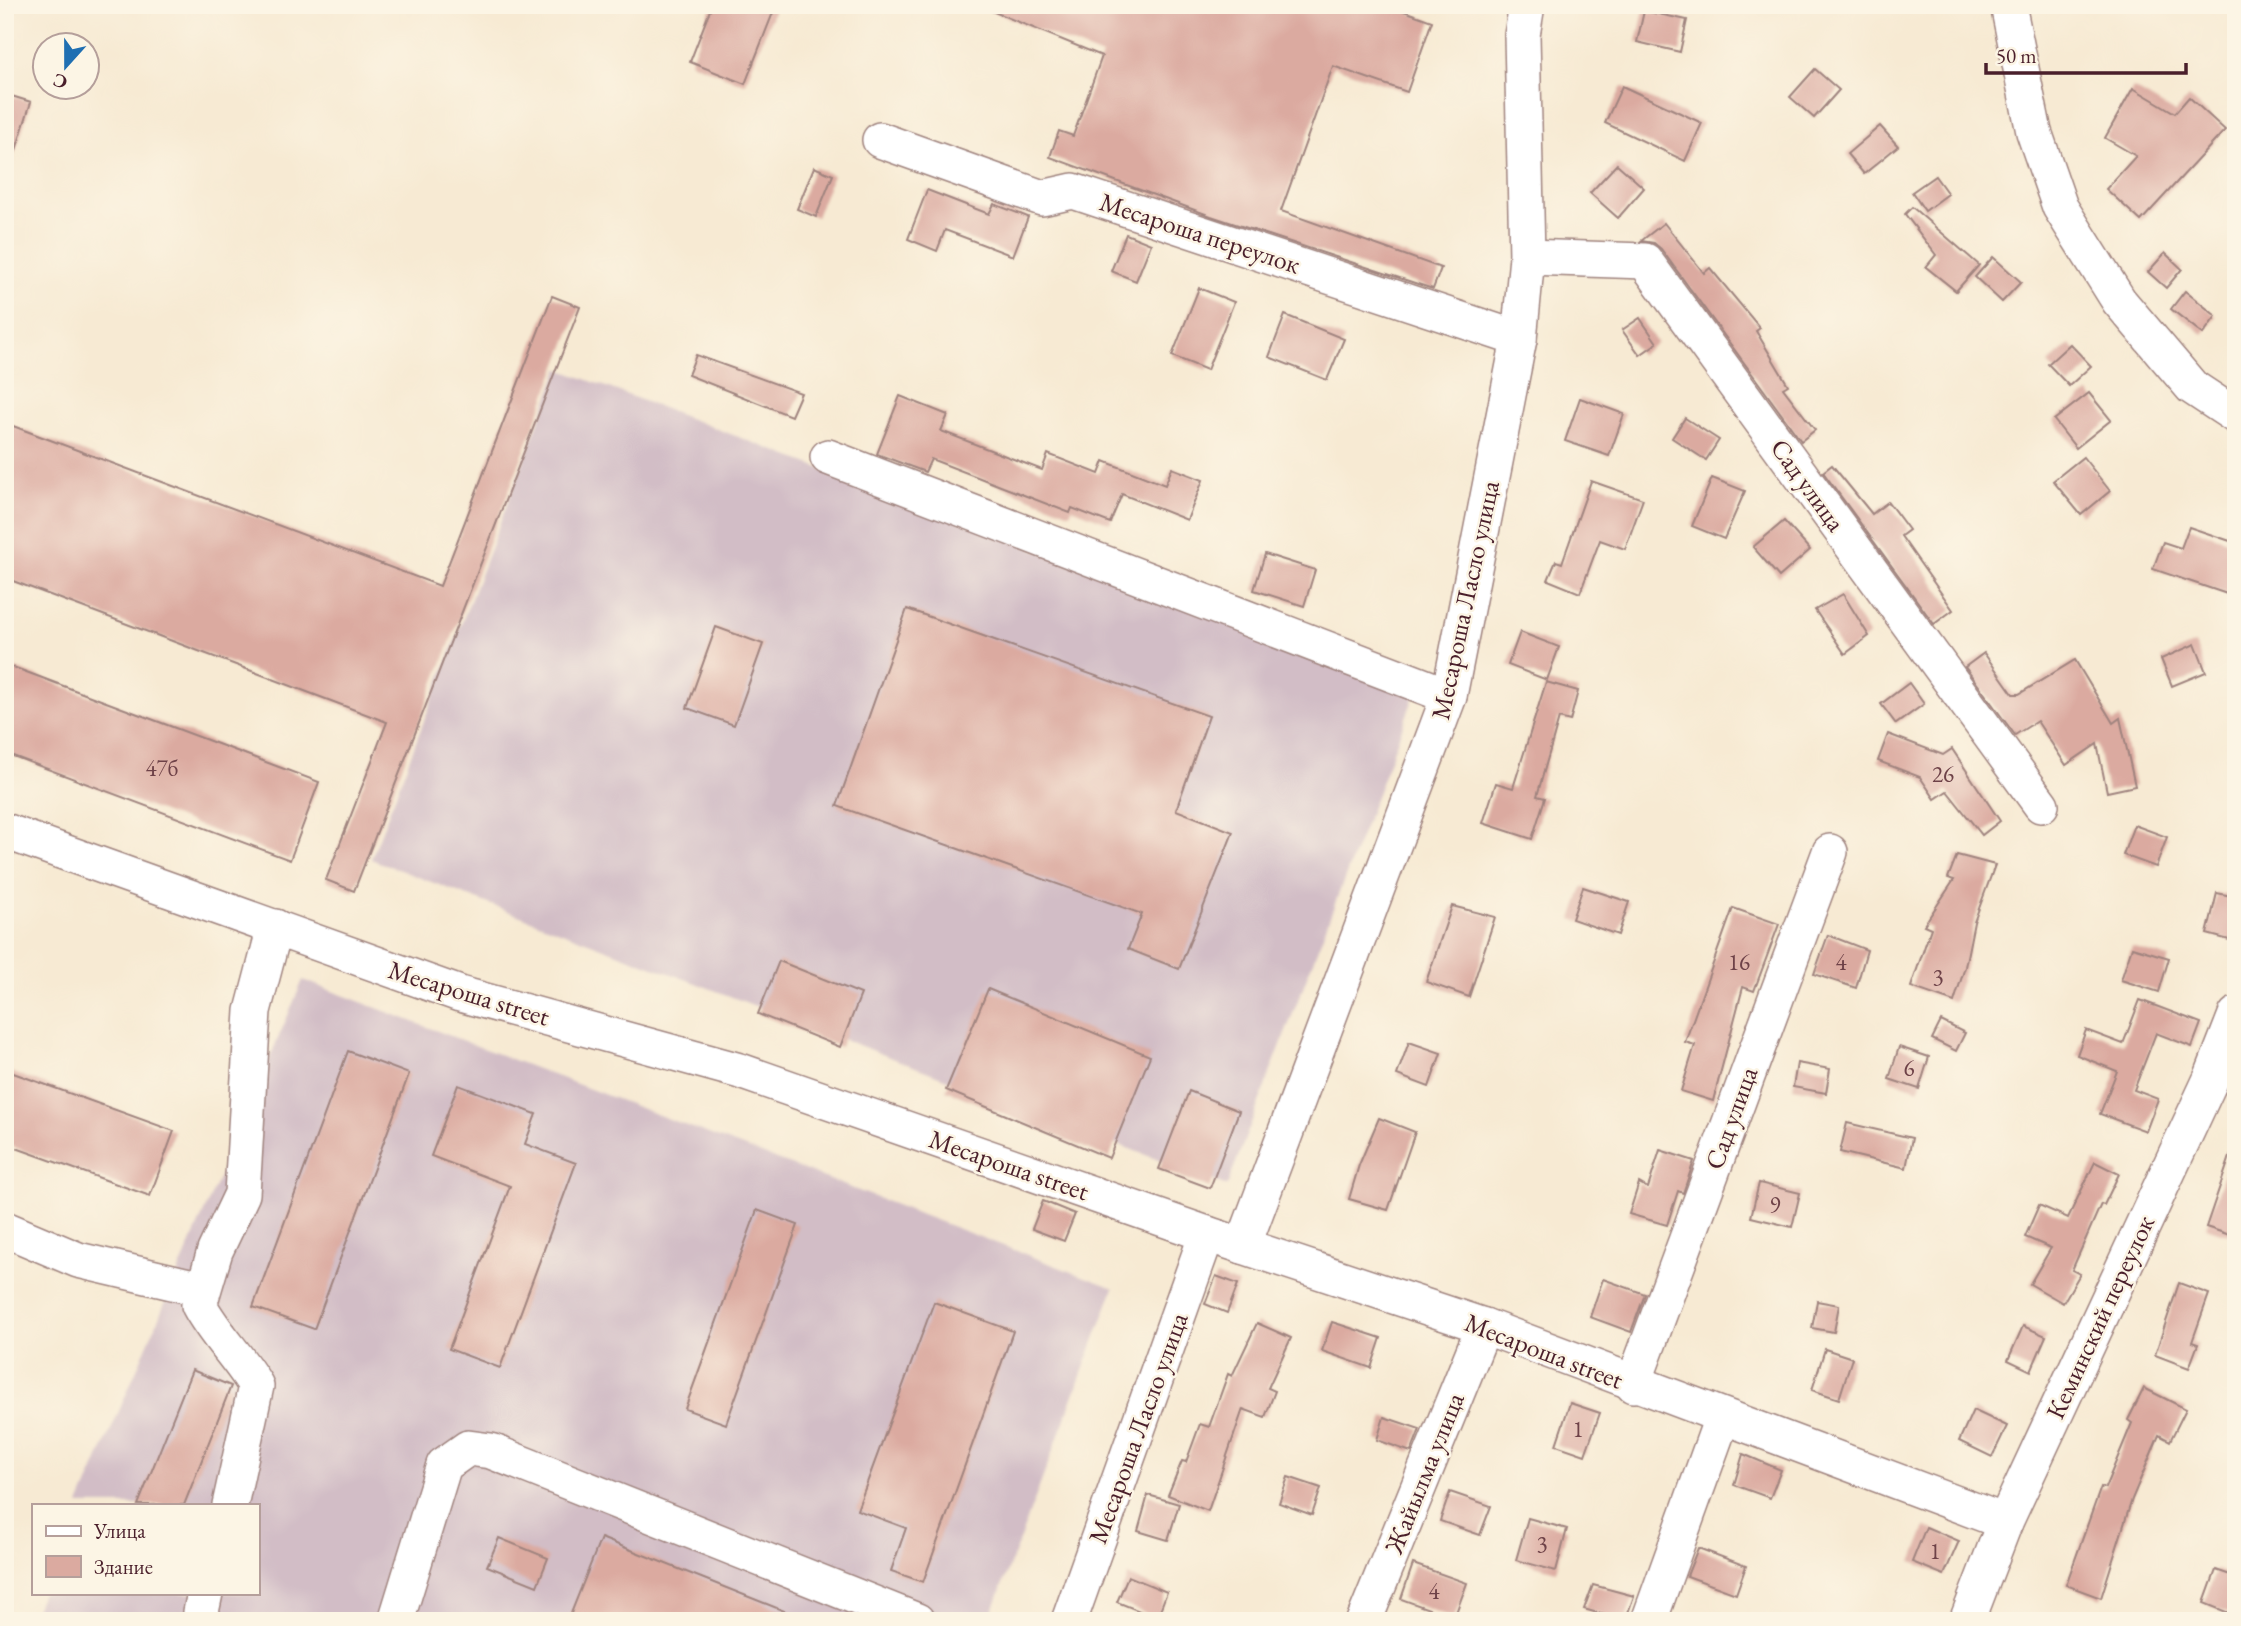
<svg xmlns="http://www.w3.org/2000/svg" width="2241" height="1626" font-family="'EB Garamond',serif">
	<rect width="100%" height="100%" fill="#fcf5e5"/>
	<filter id="ink" filterUnits="userSpaceOnUse"><feTurbulence type="fractalNoise" baseFrequency=".0143" numOctaves="2"/><feDisplacementMap in="SourceGraphic" scale="14" xChannelSelector="R" yChannelSelector="G"/><feConvolveMatrix kernelMatrix="1 2 1 2 8 2 1 2 1" color-interpolation-filters="sRGB"/></filter>
	<filter id="wash" filterUnits="userSpaceOnUse"><feTurbulence type="fractalNoise" baseFrequency=".00686" numOctaves="4" result="noise"/><feDisplacementMap in="SourceGraphic" scale="28" xChannelSelector="R" yChannelSelector="G"/><feGaussianBlur stdDeviation="1.57" result="paint"/><feColorMatrix in="noise" values="0 0 0 0 0 0 0 0 0 0 0 0 0 0 0 0 0 1.4 0 .05"/><feComposite in="paint" operator="in"/></filter>
	<g filter="url(#wash)">
		<rect width="100%" height="100%" fill="#f7ead3"/>
		<g fill="#d2bdc6">
			<polygon points="559,369 1415,694 1227,1186 371,859"/>
			<polygon points="303,980 1114,1288 989,1621 30,1621 42,1593 257,1593 257,1505 79,1505"/>
		</g>
		<g id="blocks">
			<g fill="#dbaaa0">
				<polygon points="712,5 776,5 745,84 690,62"/>
				<polygon points="977,5 1387,5 1432,21 1407,92 1333,66 1281,211 1441,268 1433,289 1211,216 1050,157 1059,131 1073,136 1102,56"/>
				<polygon points="1644,11 1687,20 1680,52 1637,42"/>
				<polygon points="1815,69 1839,90 1814,118 1790,97"/>
				<polygon points="1622,86 1702,123 1685,161 1605,123"/>
				<polygon points="2133,88 2175,113 2189,97 2225,130 2141,221 2106,189 2136,156 2105,138"/>
				<polygon points="5,94 31,102 10,169 5,168"/>
				<polygon points="1880,126 1898,146 1864,174 1847,154"/>
				<polygon points="1617,164 1644,188 1618,218 1590,193"/>
				<polygon points="814,167 833,175 816,217 797,209"/>
				<polygon points="1935,176 1948,194 1925,211 1912,192"/>
				<polygon points="927,190 989,214 994,204 1028,217 1013,256 945,230 937,251 908,239"/>
				<polygon points="1912,207 1979,265 1956,291 1926,267 1936,255 1905,214"/>
				<polygon points="1664,223 1704,273 1710,268 1760,328 1756,331 1788,385 1783,388 1815,430 1801,441 1661,249 1654,243 1641,241"/>
				<polygon points="1126,234 1151,244 1136,281 1111,271"/>
				<polygon points="2165,253 2182,269 2166,288 2148,272"/>
				<polygon points="1993,257 2021,282 2002,302 1975,277"/>
				<polygon points="1199,288 1234,302 1207,370 1172,356"/>
				<polygon points="2185,291 2216,316 2203,334 2171,309"/>
				<polygon points="552,296 580,307 354,891 326,880 387,722 5,578 5,423 440,586"/>
				<polygon points="1285,315 1344,339 1327,380 1269,357"/>
				<polygon points="1640,318 1657,343 1640,355 1622,330"/>
				<polygon points="2070,344 2091,366 2069,386 2048,364"/>
				<polygon points="696,355 801,393 791,416 688,375"/>
				<polygon points="2089,393 2111,420 2076,448 2054,420"/>
				<polygon points="900,396 948,415 941,431 1042,470 1048,454 1099,474 1104,461 1165,485 1172,468 1203,480 1187,520 1122,494 1110,523 1072,508 1070,513 931,459 925,472 877,454"/>
				<polygon points="1580,398 1624,414 1609,456 1565,441"/>
				<polygon points="1685,418 1719,440 1706,460 1672,438"/>
				<polygon points="2083,457 2110,491 2081,515 2053,481"/>
				<polygon points="1832,465 1872,514 1888,502 1909,530 1901,536 1953,610 1934,624 1823,472"/>
				<polygon points="1712,478 1745,491 1724,539 1692,526"/>
				<polygon points="1591,481 1643,499 1625,549 1600,540 1580,593 1548,580 1556,561 1562,563"/>
				<polygon points="1784,521 1810,550 1779,577 1753,547"/>
				<polygon points="2189,527 2236,543 2236,597 2153,569 2163,542 2181,548"/>
				<polygon points="1265,554 1315,570 1304,606 1254,590"/>
				<polygon points="1843,594 1869,636 1845,654 1815,610"/>
				<polygon points="907,609 1209,716 1176,810 1233,832 1179,969 1128,949 1142,914 837,806"/>
				<polygon points="716,627 763,644 734,725 687,708"/>
				<polygon points="1520,632 1559,647 1547,680 1508,665"/>
				<polygon points="2195,644 2206,672 2172,686 2161,659"/>
				<polygon points="1984,653 2013,694 2019,694 2075,660 2113,723 2120,718 2135,786 2107,792 2097,744 2066,765 2037,721 2015,735 1965,667"/>
				<polygon points="5,664 319,782 290,860 5,753"/>
				<polygon points="1546,682 1578,691 1570,721 1559,718 1537,796 1545,798 1532,839 1483,823 1496,783 1513,788"/>
				<polygon points="1909,683 1924,704 1896,724 1881,704"/>
				<polygon points="1888,734 1943,755 1952,749 2000,821 1982,835 1947,791 1935,799 1920,777 1878,761"/>
				<polygon points="2134,825 2167,837 2156,867 2123,855"/>
				<polygon points="1957,855 1995,865 1974,922 1965,967 1954,1002 1911,987 1931,928 1924,925 1954,880 1948,878"/>
				<polygon points="1583,887 1629,902 1618,935 1572,919"/>
				<polygon points="2217,893 2236,897 2233,941 2207,934"/>
				<polygon points="1452,906 1495,917 1469,997 1426,982"/>
				<polygon points="1733,908 1779,924 1754,991 1743,987 1713,1101 1681,1091 1695,1045 1685,1042"/>
				<polygon points="1828,935 1867,950 1856,988 1814,974"/>
				<polygon points="2132,947 2169,958 2159,992 2121,980"/>
				<polygon points="779,961 861,994 840,1047 758,1014"/>
				<polygon points="988,989 1150,1056 1109,1158 946,1090"/>
				<polygon points="2140,1000 2201,1023 2192,1047 2156,1033 2134,1090 2158,1099 2146,1131 2100,1114 2117,1071 2077,1055 2086,1030 2123,1044"/>
				<polygon points="1941,1021 1965,1033 1956,1051 1932,1039"/>
				<polygon points="1409,1042 1441,1053 1429,1087 1397,1075"/>
				<polygon points="1899,1047 1929,1057 1919,1089 1889,1079"/>
				<polygon points="348,1051 409,1074 314,1329 253,1307"/>
				<polygon points="1797,1063 1830,1069 1826,1093 1793,1087"/>
				<polygon points="5,1070 174,1131 150,1196 5,1144"/>
				<polygon points="458,1085 536,1114 525,1144 576,1163 500,1368 449,1349 510,1186 431,1156"/>
				<polygon points="1189,1091 1239,1111 1210,1188 1159,1169"/>
				<polygon points="1379,1118 1415,1132 1388,1210 1349,1199 1359,1165"/>
				<polygon points="1847,1123 1912,1138 1906,1168 1840,1152"/>
				<polygon points="1660,1150 1694,1161 1683,1193 1678,1191 1667,1225 1629,1214 1639,1183 1648,1188"/>
				<polygon points="2232,1151 2236,1151 2236,1237 2206,1227"/>
				<polygon points="2095,1162 2119,1174 2104,1205 2101,1204 2072,1270 2080,1274 2063,1303 2030,1284 2051,1248 2025,1237 2039,1205 2068,1218"/>
				<polygon points="1759,1183 1800,1193 1792,1227 1751,1217"/>
				<polygon points="1043,1201 1075,1214 1064,1241 1032,1229"/>
				<polygon points="757,1210 798,1225 726,1424 685,1409"/>
				<polygon points="1216,1276 1238,1284 1227,1313 1205,1304"/>
				<polygon points="1603,1279 1645,1294 1631,1332 1590,1317"/>
				<polygon points="2179,1283 2209,1294 2192,1342 2198,1344 2189,1368 2155,1355"/>
				<polygon points="1817,1301 1839,1305 1834,1332 1812,1328"/>
				<polygon points="934,1302 1013,1331 923,1582 891,1571 906,1528 857,1510"/>
				<polygon points="1332,1322 1381,1338 1371,1368 1322,1351"/>
				<polygon points="1257,1323 1291,1338 1268,1388 1275,1391 1265,1417 1243,1409 1208,1511 1168,1495 1182,1461 1186,1462 1200,1424 1209,1427 1228,1374 1232,1376"/>
				<polygon points="2023,1326 2046,1336 2031,1371 2008,1360"/>
				<polygon points="1825,1349 1852,1358 1839,1399 1812,1390"/>
				<polygon points="192,1370 231,1386 184,1505 138,1505"/>
				<polygon points="2144,1388 2186,1409 2170,1441 2159,1435 2132,1499 2101,1598 2066,1585 2101,1487 2105,1488 2132,1423 2128,1420"/>
				<polygon points="1570,1403 1600,1413 1585,1455 1556,1445"/>
				<polygon points="1973,1410 2007,1426 1992,1457 1959,1441"/>
				<polygon points="1384,1417 1420,1429 1411,1452 1377,1440"/>
				<polygon points="1743,1454 1781,1470 1770,1498 1734,1485"/>
				<polygon points="1288,1477 1321,1488 1312,1515 1279,1503"/>
				<polygon points="1450,1492 1491,1506 1480,1535 1440,1521"/>
				<polygon points="1148,1495 1179,1504 1168,1540 1138,1531"/>
				<polygon points="1528,1518 1567,1529 1556,1571 1516,1560"/>
				<polygon points="1926,1527 1959,1541 1944,1575 1912,1562"/>
				<polygon points="499,1538 548,1558 537,1586 487,1566"/>
				<polygon points="601,1538 807,1620 806,1621 568,1621"/>
				<polygon points="1698,1548 1746,1566 1736,1594 1687,1576"/>
				<polygon points="1413,1564 1467,1583 1454,1618 1401,1599"/>
				<polygon points="2216,1570 2236,1577 2236,1616 2204,1603"/>
				<polygon points="1128,1576 1167,1592 1157,1618 1117,1602"/>
				<polygon points="1593,1585 1634,1596 1625,1621 1584,1609"/>
			</g>
		</g>
	</g>
	<g filter="url(#ink)">
		<use href="#blocks" fill-opacity="0" stroke="#a0847f" stroke-width="2"/>
		<g fill="none" stroke-linecap="round" stroke-linejoin="round">
			<defs>
				<g id="minor">
					<polyline points="2008,5 2034,132 2060,207 2119,301 2192,387 2236,416"/>
					<polyline points="880,140 1042,198 1073,191 1519,339"/>
					<polyline points="1527,257 1645,261 2041,805"/>
					<polyline points="828,457 1449,696"/>
					<polyline points="5,831 460,994 740,1071 1207,1234 1484,1326 2005,1522"/>
					<polyline points="5,1229 78,1260 202,1289"/>
					<polyline points="1243,1246 1449,696 1519,339 1527,257 1522,35 1527,5"/>
					<polyline points="1633,1385 1830,852"/>
					<path d="M 230,1505 L 256,1386 C 239,1357 215,1335 199,1305 L 215,1251 L 242,1194 L 253,1011 L 275,927"/>
					<polyline points="204,1621 201,1612 205,1593"/>
					<polyline points="396,1621 444,1465 468,1448 491,1451 917,1621"/>
					<polyline points="1069,1621 1207,1234"/>
					<polyline points="1364,1621 1484,1326"/>
					<polyline points="1649,1621 1722,1418"/>
					<polyline points="1967,1621 2005,1522 2211,1079 2236,1015"/>
				</g>
			</defs>
			<use href="#minor" stroke="#a0847f" stroke-width="38"/>
			<use href="#minor" stroke="#fff" stroke-width="35"/>
		</g>
	</g>
	<g text-anchor="middle" stroke-width="5" stroke-linejoin="round" paint-order="stroke">
		<g font-size="23" fill="#6e4248">
			<text x="162" y="776">47б</text>
			<text x="1943" y="782">26</text>
			<text x="1739" y="970">16</text>
			<text x="1841" y="970">4</text>
			<text x="1938" y="985">3</text>
			<text x="1909" y="1076">6</text>
			<text x="1775" y="1213">9</text>
			<text x="1578" y="1437">1</text>
			<text x="1542" y="1552">3</text>
			<text x="1935" y="1559">1</text>
			<text x="1434" y="1599">4</text>
		</g>
		<g font-size="26" fill="#4a1f2b" stroke="#fcf5e5">
			<text transform="translate(1200 233) rotate(18)" y="9">Месароша переулок</text>
			<text transform="translate(1808 485) rotate(54)" y="9">Сад улица</text>
			<text transform="translate(1465 600) rotate(-78)" y="9">Месароша Ласло улица</text>
			<text transform="translate(469 993) rotate(17)" y="9">Месароша street</text>
			<text transform="translate(1731 1118) rotate(-70)" y="9">Сад улица</text>
			<text transform="translate(1009 1165) rotate(19)" y="9">Месароша street</text>
			<text transform="translate(2100 1317) rotate(-65)" y="9">Кеминский переулок</text>
			<text transform="translate(1544 1351) rotate(21)" y="9">Месароша street</text>
			<text transform="translate(1138 1428) rotate(-70)" y="9">Месароша Ласло улица</text>
			<text transform="translate(1424 1473) rotate(-68)" y="9">Жайылма улица</text>
		</g>
	</g>
	<rect width="2241" height="1626" fill="none" stroke="#fcf5e5" stroke-width="28"/>
	<rect x="32" y="1504" width="228" height="91" fill="#fcf5e5" stroke="#b59f9b" stroke-width="2"/>
	<rect x="46" y="1526" width="35" height="10" fill="#ffffff" stroke="#b59f9b" stroke-width="2"/>
	<text x="94" y="1538" font-size="21" fill="#4a1f2b">Улица</text>
	<rect x="46" y="1556" width="35" height="21" fill="#dbaaa0" stroke="#b59f9b" stroke-width="2"/>
	<text x="94" y="1574" font-size="21" fill="#4a1f2b">Здание</text>
	<g transform="translate(66 66) rotate(201)"><circle r="33" fill="#fcf5e5" stroke="#b59f9b" stroke-width="2"/>
	<path d="M0-5L12 26L0 18L-12 26Z" fill="#1f6fb2"/>
	<text y="-10" font-size="19" font-weight="bold" text-anchor="middle" fill="#4a1f2b">С</text>
	</g>
	<path d="M1986 63v10h200v-10" fill="none" stroke="#4a1f2b" stroke-width="3.5"/>
	<text x="1996" y="63" font-size="21" fill="#4a1f2b" stroke="#fcf5e5" stroke-width="5" paint-order="stroke">50 m</text>
</svg>
